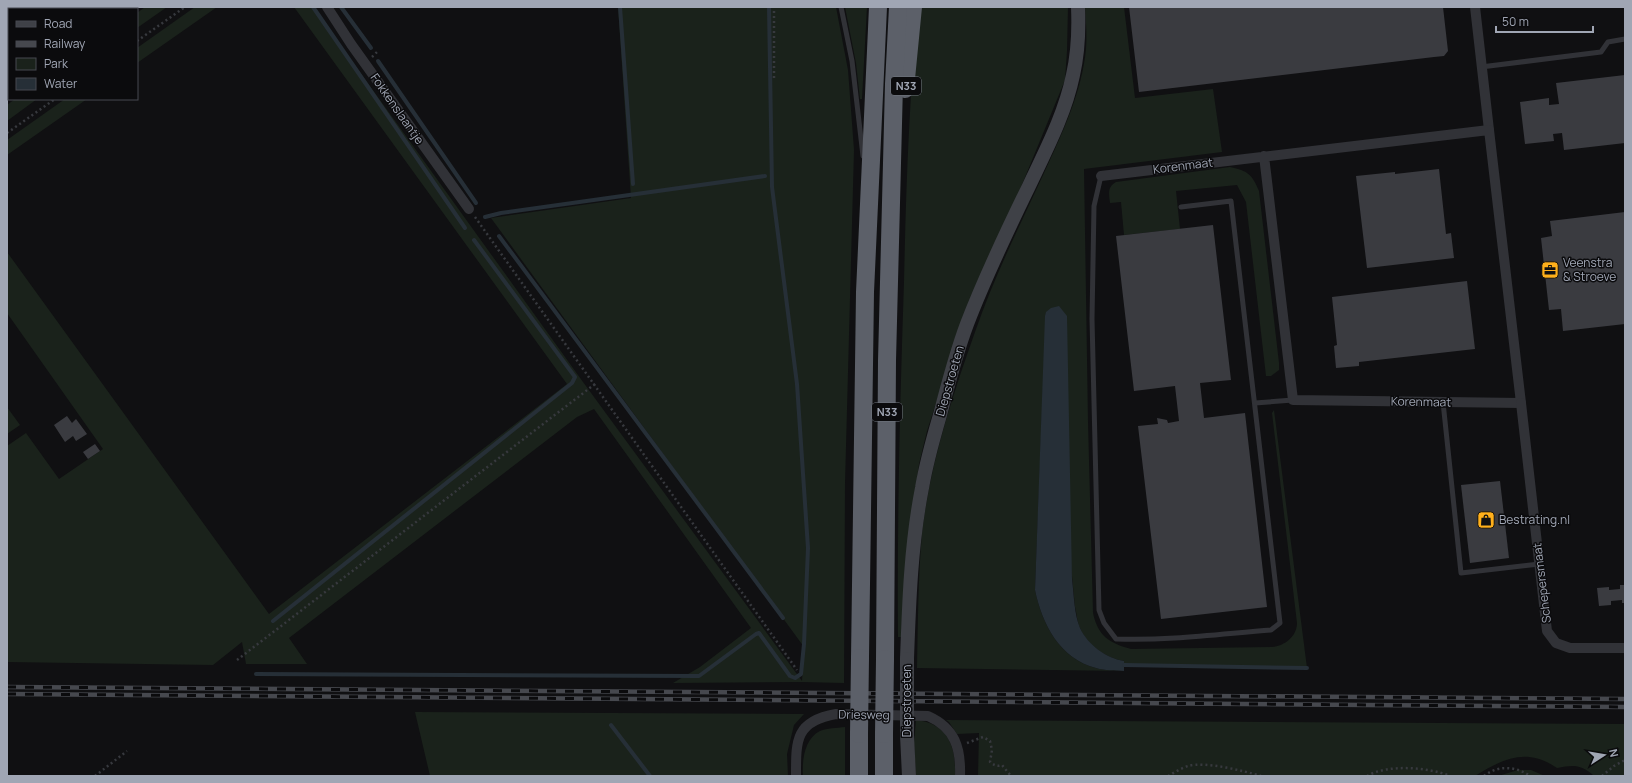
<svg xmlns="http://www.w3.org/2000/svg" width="1632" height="783" font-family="Manrope,sans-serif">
	<rect width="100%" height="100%" fill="#101012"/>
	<g fill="#1a221b">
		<polygon points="145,7 167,7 137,28 137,13"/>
		<polygon points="195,7 217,7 137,63 137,48"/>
		<polygon points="294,7 313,7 583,382 802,681 804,647 491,218 631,198 618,7 836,7 848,70 854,150 845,483 844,683 802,682 673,683 700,667 751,628 594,409 577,417 289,638 307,664 246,664 242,642 213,665 7,662 7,446 26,433 59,479 103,449 7,313 7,252 269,614 567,384"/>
		<polygon points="845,7 867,7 862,99 860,99 856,63"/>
		<path d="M 918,7 L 1068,7 L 1067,51 L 1065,80 L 950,359 L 927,431 L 919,464 L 905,568 L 901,637 L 898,637 C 897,518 900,400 904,282 C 906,190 909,98 918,7 Z"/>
		<path d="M 1085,7 L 1124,7 L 1135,98 L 1213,89 L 1222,152 L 1084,169 L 1088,422 L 1093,613 C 1098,636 1109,643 1131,649 L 1272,647 C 1285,646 1297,636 1297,623 L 1272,413 L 1274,410 L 1307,668 L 1124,665 L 1124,661 C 1106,658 1087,645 1080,628 C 1077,622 1077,614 1075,607 L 1046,312 L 1035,590 C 1042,624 1060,659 1096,668 C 1105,671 1115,670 1124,671 L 917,668 C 918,623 918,578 922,533 C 930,464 952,397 975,332 C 994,277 1020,225 1044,173 C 1062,134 1082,92 1086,49 C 1087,35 1086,21 1085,7 Z"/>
		<polygon points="15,99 37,99 7,121 7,105"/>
		<polygon points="65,99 87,99 7,155 7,140"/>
		<path d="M 1230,167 C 1248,171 1252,174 1259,191 L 1279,363 L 1279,370 L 1271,376 L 1266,376 L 1246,202 L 1237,185 L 1176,191 L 1180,229 L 1124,235 L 1121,202 L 1110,203 C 1109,194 1107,187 1116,182 Z"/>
		<polygon points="7,407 20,425 7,434"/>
		<polygon points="415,712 804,714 794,725 787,754 788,776 430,776"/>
		<path d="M 916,720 C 948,723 956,747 955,776 L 916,776 L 914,743 Z"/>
		<path d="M 946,720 L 1625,724 L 1625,776 L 1594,776 C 1581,764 1573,765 1557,768 C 1527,747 1502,759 1475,776 L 978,776 L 979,733 L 957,734 L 949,722 Z"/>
		<path d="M 845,727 L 845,776 L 803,776 C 802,761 804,739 820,731 C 827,728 837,728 845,727 Z"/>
		<polygon points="1518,770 1531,770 1545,776 1498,776"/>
	</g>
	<path fill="#262f37" d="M 1059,306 L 1067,316 L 1072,579 C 1074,595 1074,614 1080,628 C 1088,645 1106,658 1124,661 L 1124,671 C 1115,670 1105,671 1096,668 C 1060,659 1042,624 1035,590 L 1045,316 L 1046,312 L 1051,308 Z"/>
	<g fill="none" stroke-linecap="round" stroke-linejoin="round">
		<g stroke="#262f37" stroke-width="4">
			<polyline points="313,7 465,228"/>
			<polyline points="341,7 371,48"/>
			<polyline points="620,7 633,184"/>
			<polyline points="378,61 476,203"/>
			<polyline points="485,217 501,213 765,176"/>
			<polyline points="499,236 783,618"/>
			<polyline points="273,621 572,383 575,377 474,240"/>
			<polyline points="1124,665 1307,668"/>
			<polyline points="256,674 699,676 756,634 759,633 790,676 795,678 801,674 804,644 808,548 797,384 772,187 769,7"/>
			<polyline points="611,725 650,776"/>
		</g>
	</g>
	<g fill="#3a3b40">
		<polygon points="1129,7 1443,7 1448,51 1444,56 1434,57 1139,92"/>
		<polygon points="1625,75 1625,143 1564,150 1562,133 1553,134 1554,141 1525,144 1520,102 1549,98 1549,105 1559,104 1556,83"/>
		<polygon points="1439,169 1446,234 1451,233 1454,258 1367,268 1356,176 1395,172 1395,174"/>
		<polygon points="1625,212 1625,324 1563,331 1561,309 1549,310 1541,238 1552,236 1550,221"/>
		<polygon points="1213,225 1231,380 1200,383 1204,418 1245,413 1267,607 1161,619 1138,426 1158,424 1157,418 1167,420 1168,423 1179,421 1175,386 1134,391 1116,236"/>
		<polygon points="1467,281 1475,349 1359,362 1359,366 1336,368 1334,346 1337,345 1332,297"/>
		<polygon points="67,416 72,423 76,419 87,434 76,441 73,436 65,442 54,425"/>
		<polygon points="95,444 100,451 88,459 83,452"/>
		<polygon points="1500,481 1509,558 1470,563 1461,485"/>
		<polygon points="1620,585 1625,585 1625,603 1622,603 1622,600 1611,601 1611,605 1599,606 1597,588 1609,587 1609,590 1620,589"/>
	</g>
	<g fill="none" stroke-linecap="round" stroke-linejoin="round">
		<g stroke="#37393e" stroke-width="2.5" stroke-dasharray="2 3" stroke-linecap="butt">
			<polyline points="137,41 185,7"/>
			<polyline points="372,57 377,52"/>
			<polyline points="774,78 774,7"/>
			<polyline points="7,133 55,99"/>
			<polyline points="475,217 797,670"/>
			<polyline points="237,660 595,384"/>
			<path d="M 967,743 L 983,737 L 990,741 L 992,750 L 990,762 C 994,765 997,767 1002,765 L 1011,776"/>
			<polyline points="95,776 127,751"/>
			<path d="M 1168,776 C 1174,773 1181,768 1188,766 C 1205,761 1244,771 1261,776"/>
			<path d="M 1367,776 C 1387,764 1428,767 1450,776"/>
			<path d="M 1484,776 C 1498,765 1516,766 1530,776"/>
			<polyline points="1602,776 1614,766 1625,760"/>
		</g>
		<g stroke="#313237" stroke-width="5">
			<polyline points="841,7 852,61 863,156"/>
			<polyline points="1481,67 1601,52 1608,42 1625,39"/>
			<path d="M 1101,176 L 1094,206 L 1092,319 L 1099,610 L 1104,623 L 1116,639 C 1168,641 1220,634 1271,630 L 1280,623 L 1231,201 L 1181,207"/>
			<polyline points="1443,402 1461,573 1539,564"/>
			<polyline points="1255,403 1293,400"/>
		</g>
		<g stroke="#313237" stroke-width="10">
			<polyline points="327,7 351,44 469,209"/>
			<polyline points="1475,7 1489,130"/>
			<polyline points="1101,176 1489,130 1521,403 1293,400 1264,156"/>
			<polyline points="1521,403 1547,631 1556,643 1570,648 1625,648"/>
			<path d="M 796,776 C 796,741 795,721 836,714 L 928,716 C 955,728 961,748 960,776"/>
		</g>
		<g stroke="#3f4147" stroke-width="14">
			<path d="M 907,659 C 909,602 911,544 922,488 C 926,464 933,439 940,415 C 948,384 956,353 967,324 C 985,277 1007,231 1029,186 C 1046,150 1065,114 1073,75 C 1078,53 1079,30 1078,7"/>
			<polyline points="907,735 909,776"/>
		</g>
		<g stroke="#5c6069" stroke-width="18">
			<polyline points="905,89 913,7"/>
			<polyline points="860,658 865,292 878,7"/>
			<polyline points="885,659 887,361 894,84 898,7"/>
			<polyline points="859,776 859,734"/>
			<polyline points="884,776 884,734"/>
		</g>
		<defs>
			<g id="rail">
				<polyline points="7,687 1625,699"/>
				<polyline points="7,694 1625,707"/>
			</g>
		</defs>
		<use href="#rail" stroke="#46484e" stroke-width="4.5"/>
		<use href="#rail" stroke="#0b0b0d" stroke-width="3" stroke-dasharray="9" stroke-linecap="butt"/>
		<polyline stroke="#3f4147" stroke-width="14" points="907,735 907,659"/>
		<g stroke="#5c6069" stroke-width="18">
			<polyline points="859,734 860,658"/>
			<polyline points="884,734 885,659"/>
		</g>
	</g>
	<defs>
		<symbol id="office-square" viewBox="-11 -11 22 22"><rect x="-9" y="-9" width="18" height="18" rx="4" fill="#ffb01b" stroke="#0b0b0d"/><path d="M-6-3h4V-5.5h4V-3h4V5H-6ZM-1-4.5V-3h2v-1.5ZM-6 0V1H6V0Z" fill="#111"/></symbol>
		<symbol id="shop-square" viewBox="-11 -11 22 22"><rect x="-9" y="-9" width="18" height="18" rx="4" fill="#ffb01b" stroke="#0b0b0d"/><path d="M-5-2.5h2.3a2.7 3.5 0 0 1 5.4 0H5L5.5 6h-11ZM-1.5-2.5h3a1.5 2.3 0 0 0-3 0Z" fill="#111"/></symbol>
	</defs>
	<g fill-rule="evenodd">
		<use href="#office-square" x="1540" y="260" width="20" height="20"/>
		<use href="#shop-square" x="1476" y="510" width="20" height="20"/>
	</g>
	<g text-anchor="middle" stroke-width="3" stroke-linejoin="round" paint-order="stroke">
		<g fill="#0b0b0d" stroke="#737882" stroke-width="1">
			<rect x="891" y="77" width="30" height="18" rx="3"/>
			<rect x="872" y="403" width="30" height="18" rx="3"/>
		</g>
		<g font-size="11" font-weight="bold" fill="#a0a6b4">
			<text x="906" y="90">N33</text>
			<text x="887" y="416">N33</text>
		</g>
		<g font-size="12" fill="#a0a6b4" stroke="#0b0b0d">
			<text transform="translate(397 109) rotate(55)" y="4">Fokkenslaantje</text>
			<text transform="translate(1183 166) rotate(-7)" y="4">Korenmaat</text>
			<text transform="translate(950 381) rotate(-74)" y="4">Diepstroeten</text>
			<text transform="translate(1421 402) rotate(1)" y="4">Korenmaat</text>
			<text transform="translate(1542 583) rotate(-97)" y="4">Schepersmaat</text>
			<text transform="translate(907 701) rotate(-90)" y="4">Diepstroeten</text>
			<text transform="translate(864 715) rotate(1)" y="4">Driesweg</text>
		</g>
		<g font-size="12" fill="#a0a6b4" stroke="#0b0b0d" text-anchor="start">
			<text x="1563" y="267">Veenstra<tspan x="1563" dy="14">&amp; Stroeve</tspan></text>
			<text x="1499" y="524">Bestrating.nl</text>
		</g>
	</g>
	<rect width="1632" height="783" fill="none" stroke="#a0a6b4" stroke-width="16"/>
	<rect x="8" y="8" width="130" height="92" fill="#0b0b0d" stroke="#474950"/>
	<rect x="16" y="21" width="20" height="6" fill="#3f4147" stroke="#474950"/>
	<text x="44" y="28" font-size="12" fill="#a0a6b4">Road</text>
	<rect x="16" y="41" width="20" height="6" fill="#46484e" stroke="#474950"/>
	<text x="44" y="48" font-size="12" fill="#a0a6b4">Railway</text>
	<rect x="16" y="58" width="20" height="12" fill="#1a221b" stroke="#474950"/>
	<text x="44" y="68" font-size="12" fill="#a0a6b4">Park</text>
	<rect x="16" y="78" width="20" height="12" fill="#262f37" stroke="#474950"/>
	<text x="44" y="88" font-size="12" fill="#a0a6b4">Water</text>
	<g transform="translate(1604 755) rotate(78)" stroke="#0b0b0d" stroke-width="3" paint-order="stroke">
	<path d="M0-3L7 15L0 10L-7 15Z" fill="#a0a6b4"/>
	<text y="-6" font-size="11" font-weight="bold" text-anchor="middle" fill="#a0a6b4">N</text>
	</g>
	<path d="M1496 26v6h97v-6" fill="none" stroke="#a0a6b4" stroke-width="2"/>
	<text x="1502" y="26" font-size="12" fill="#a0a6b4" stroke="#0b0b0d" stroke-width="3" paint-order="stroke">50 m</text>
</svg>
